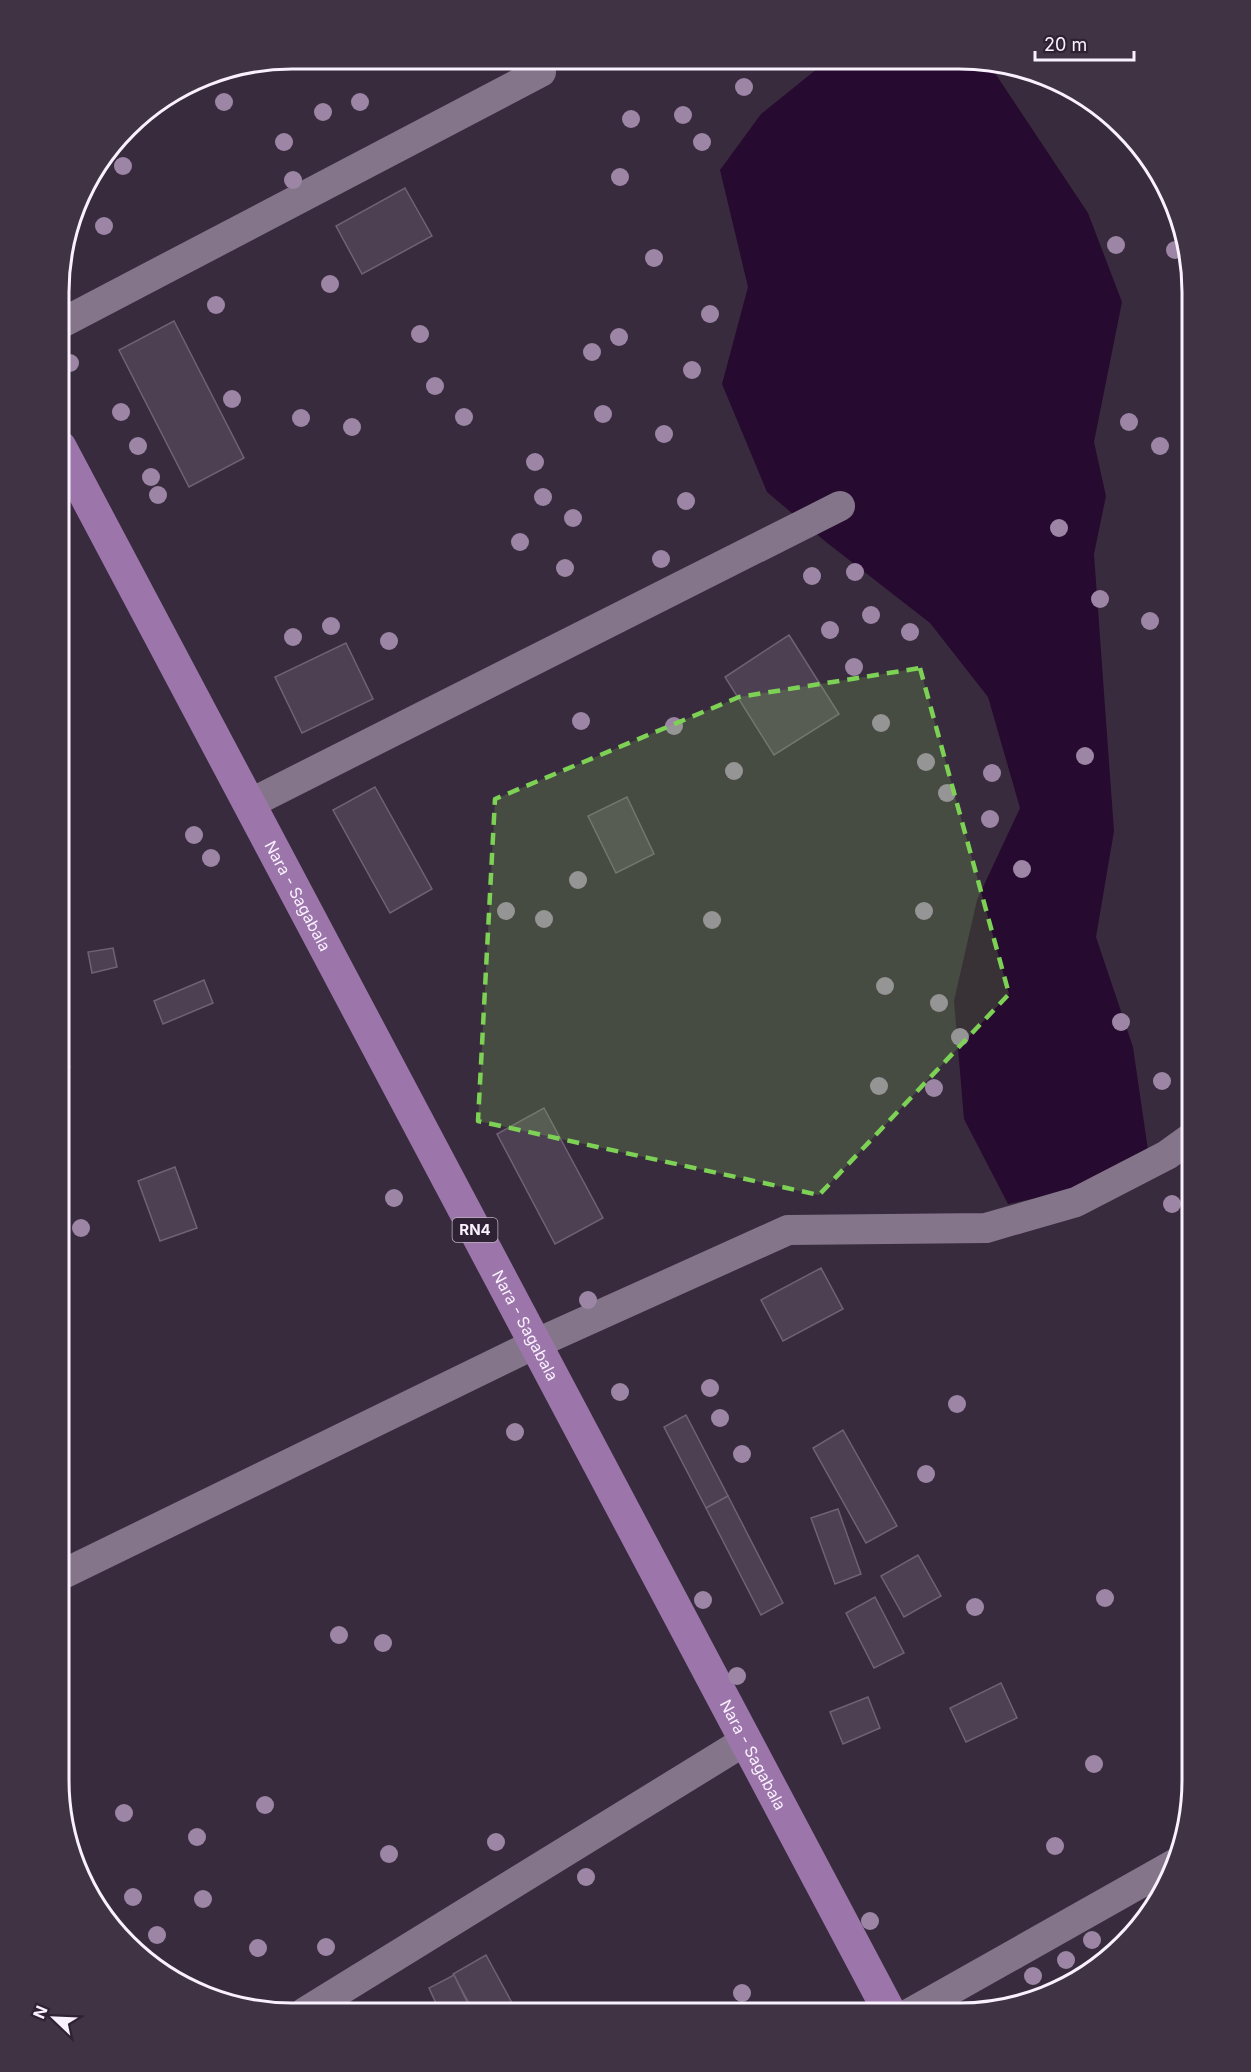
<svg xmlns="http://www.w3.org/2000/svg" width="1251" height="2072" font-family="Inter,sans-serif">
	<rect width="100%" height="100%" fill="#392b3e"/>
	<polygon fill="#270a30" points="828,60 987,61 1088,213 1122,302 1094,442 1106,496 1094,554 1114,831 1096,937 1133,1047 1148,1150 1061,1193 1008,1204 964,1119 954,1001 977,900 1020,808 988,697 930,623 826,542 767,492 722,384 748,287 720,170 761,114"/>
	<g fill="#4e4053" stroke="#706175" stroke-width="1.5">
		<polygon points="405,188 432,236 362,274 336,226"/>
		<polygon points="174,321 244,458 189,487 119,350"/>
		<polygon points="789,635 839,714 774,755 725,677"/>
		<polygon points="346,643 373,699 302,733 275,677"/>
		<polygon points="375,787 432,889 390,913 333,810"/>
		<polygon points="627,797 654,854 616,873 588,816"/>
		<polygon points="113,948 117,967 92,973 88,952"/>
		<polygon points="204,980 213,1003 163,1024 154,1001"/>
		<polygon points="59,1047 70,1067 59,1073"/>
		<polygon points="544,1108 603,1218 555,1244 497,1134"/>
		<polygon points="175,1167 197,1228 160,1241 138,1181"/>
		<polygon points="821,1268 843,1309 783,1341 761,1300"/>
		<polygon points="686,1415 728,1496 706,1508 664,1427"/>
		<polygon points="843,1430 897,1526 866,1543 813,1448"/>
		<polygon points="728,1496 783,1603 761,1615 706,1508"/>
		<polygon points="838,1509 861,1574 835,1584 811,1518"/>
		<polygon points="918,1555 941,1596 904,1617 881,1576"/>
		<polygon points="875,1597 904,1653 874,1668 846,1613"/>
		<polygon points="1001,1683 1017,1718 966,1742 950,1708"/>
		<polygon points="868,1697 880,1728 843,1744 830,1712"/>
		<polygon points="486,1955 517,2012 474,2012 453,1974"/>
		<polygon points="454,1975 472,2012 440,2012 429,1988"/>
	</g>
	<g fill="none" stroke-linecap="round" stroke-linejoin="round">
		<g stroke="#85758b" stroke-width="30">
			<polyline points="60,324 541,72"/>
			<polyline points="249,804 840,506"/>
			<polyline points="59,1576 535,1344 788,1230 986,1228 1076,1202 1167,1155 1192,1137"/>
			<polyline points="305,2012 745,1741"/>
			<polyline points="910,2013 1176,1863"/>
		</g>
		<path stroke="#9c75ab" stroke-width="33" id="s1" d="M 60,447 L 890,2013"/>
	</g>
	<g fill="#9d86a5">
		<circle cx="744" cy="87" r="9"/>
		<circle cx="224" cy="102" r="9"/>
		<circle cx="360" cy="102" r="9"/>
		<circle cx="323" cy="112" r="9"/>
		<circle cx="683" cy="115" r="9"/>
		<circle cx="631" cy="119" r="9"/>
		<circle cx="284" cy="142" r="9"/>
		<circle cx="702" cy="142" r="9"/>
		<circle cx="123" cy="166" r="9"/>
		<circle cx="620" cy="177" r="9"/>
		<circle cx="293" cy="180" r="9"/>
		<circle cx="104" cy="226" r="9"/>
		<circle cx="1116" cy="245" r="9"/>
		<circle cx="1175" cy="250" r="9"/>
		<circle cx="654" cy="258" r="9"/>
		<circle cx="330" cy="284" r="9"/>
		<circle cx="216" cy="305" r="9"/>
		<circle cx="710" cy="314" r="9"/>
		<circle cx="420" cy="334" r="9"/>
		<circle cx="619" cy="337" r="9"/>
		<circle cx="592" cy="352" r="9"/>
		<circle cx="70" cy="363" r="9"/>
		<circle cx="692" cy="370" r="9"/>
		<circle cx="435" cy="386" r="9"/>
		<circle cx="232" cy="399" r="9"/>
		<circle cx="121" cy="412" r="9"/>
		<circle cx="603" cy="414" r="9"/>
		<circle cx="464" cy="417" r="9"/>
		<circle cx="301" cy="418" r="9"/>
		<circle cx="1129" cy="422" r="9"/>
		<circle cx="352" cy="427" r="9"/>
		<circle cx="664" cy="434" r="9"/>
		<circle cx="138" cy="446" r="9"/>
		<circle cx="1160" cy="446" r="9"/>
		<circle cx="535" cy="462" r="9"/>
		<circle cx="151" cy="477" r="9"/>
		<circle cx="158" cy="495" r="9"/>
		<circle cx="543" cy="497" r="9"/>
		<circle cx="686" cy="501" r="9"/>
		<circle cx="573" cy="518" r="9"/>
		<circle cx="1059" cy="528" r="9"/>
		<circle cx="520" cy="542" r="9"/>
		<circle cx="661" cy="559" r="9"/>
		<circle cx="565" cy="568" r="9"/>
		<circle cx="855" cy="572" r="9"/>
		<circle cx="812" cy="576" r="9"/>
		<circle cx="1100" cy="599" r="9"/>
		<circle cx="871" cy="615" r="9"/>
		<circle cx="1150" cy="621" r="9"/>
		<circle cx="331" cy="626" r="9"/>
		<circle cx="830" cy="630" r="9"/>
		<circle cx="910" cy="632" r="9"/>
		<circle cx="293" cy="637" r="9"/>
		<circle cx="389" cy="641" r="9"/>
		<circle cx="854" cy="667" r="9"/>
		<circle cx="581" cy="721" r="9"/>
		<circle cx="881" cy="723" r="9"/>
		<circle cx="674" cy="726" r="9"/>
		<circle cx="1085" cy="756" r="9"/>
		<circle cx="926" cy="762" r="9"/>
		<circle cx="734" cy="771" r="9"/>
		<circle cx="992" cy="773" r="9"/>
		<circle cx="947" cy="793" r="9"/>
		<circle cx="990" cy="819" r="9"/>
		<circle cx="194" cy="835" r="9"/>
		<circle cx="211" cy="858" r="9"/>
		<circle cx="1022" cy="869" r="9"/>
		<circle cx="578" cy="880" r="9"/>
		<circle cx="506" cy="911" r="9"/>
		<circle cx="924" cy="911" r="9"/>
		<circle cx="544" cy="919" r="9"/>
		<circle cx="712" cy="920" r="9"/>
		<circle cx="885" cy="986" r="9"/>
		<circle cx="939" cy="1003" r="9"/>
		<circle cx="1121" cy="1022" r="9"/>
		<circle cx="960" cy="1037" r="9"/>
		<circle cx="1162" cy="1081" r="9"/>
		<circle cx="879" cy="1086" r="9"/>
		<circle cx="934" cy="1088" r="9"/>
		<circle cx="394" cy="1198" r="9"/>
		<circle cx="1172" cy="1204" r="9"/>
		<circle cx="81" cy="1228" r="9"/>
		<circle cx="588" cy="1300" r="9"/>
		<circle cx="710" cy="1388" r="9"/>
		<circle cx="620" cy="1392" r="9"/>
		<circle cx="957" cy="1404" r="9"/>
		<circle cx="720" cy="1418" r="9"/>
		<circle cx="515" cy="1432" r="9"/>
		<circle cx="742" cy="1454" r="9"/>
		<circle cx="926" cy="1474" r="9"/>
		<circle cx="1105" cy="1598" r="9"/>
		<circle cx="703" cy="1600" r="9"/>
		<circle cx="975" cy="1607" r="9"/>
		<circle cx="339" cy="1635" r="9"/>
		<circle cx="383" cy="1643" r="9"/>
		<circle cx="737" cy="1676" r="9"/>
		<circle cx="1094" cy="1764" r="9"/>
		<circle cx="265" cy="1805" r="9"/>
		<circle cx="124" cy="1813" r="9"/>
		<circle cx="197" cy="1837" r="9"/>
		<circle cx="496" cy="1842" r="9"/>
		<circle cx="1055" cy="1846" r="9"/>
		<circle cx="389" cy="1854" r="9"/>
		<circle cx="586" cy="1877" r="9"/>
		<circle cx="133" cy="1897" r="9"/>
		<circle cx="203" cy="1899" r="9"/>
		<circle cx="870" cy="1921" r="9"/>
		<circle cx="157" cy="1935" r="9"/>
		<circle cx="1092" cy="1940" r="9"/>
		<circle cx="326" cy="1947" r="9"/>
		<circle cx="258" cy="1948" r="9"/>
		<circle cx="1066" cy="1960" r="9"/>
		<circle cx="1033" cy="1976" r="9"/>
		<circle cx="742" cy="1993" r="9"/>
	</g>
	<path fill="#7dd154" fill-opacity="0.2" stroke="#7dd154" stroke-width="4.5" stroke-dasharray="12 8" stroke-linejoin="round" d="M 920,668 L 1009,994 L 819,1195 L 478,1121 L 495,799 L 739,697 Z"/>
	<g text-anchor="middle" stroke-width="5" stroke-linejoin="round" paint-order="stroke">
		<rect fill="#2f2234" stroke="#bdb3c1" stroke-width="1.5" x="452.5" y="1218" width="45" height="24" rx="4.5"/>
		<g font-size="15" font-weight="bold" fill="#faf1fe">
			<text x="475" y="1235">RN4</text>
		</g>
		<g font-size="16" fill="#faf1fe" stroke="#2f2234">
			<text dy="6" stroke="none"><textPath href="#s1" startOffset="508">Nara - Sagabala</textPath></text>
			<text dy="6" stroke="none"><textPath href="#s1" startOffset="994">Nara - Sagabala</textPath></text>
			<text dy="6" stroke="none"><textPath href="#s1" startOffset="1480">Nara - Sagabala</textPath></text>
		</g>
	</g>
	<path d="M0 0H1251V2072H0ZM292 69H959A223 223 0 0 1 1182 292V1780A223 223 0 0 1 959 2003H292A223 223 0 0 1 69 1780V292A223 223 0 0 1 292 69Z" fill="#3f3344" fill-rule="evenodd"/>
	<path fill="none" stroke="#faf1fe" stroke-width="3" d="M292 69H959A223 223 0 0 1 1182 292V1780A223 223 0 0 1 959 2003H292A223 223 0 0 1 69 1780V292A223 223 0 0 1 292 69Z"/>
	<g transform="translate(54 2018) rotate(293)" stroke="#2f2234" stroke-width="4.5" paint-order="stroke">
	<path d="M0-4.5L10 22L0 15L-10 22Z" fill="#faf1fe"/>
	<text y="-9" font-size="16" font-weight="bold" text-anchor="middle" fill="#faf1fe">N</text>
	</g>
	<path d="M1035 51v9h99v-9" fill="none" stroke="#faf1fe" stroke-width="3"/>
	<text x="1044" y="51" font-size="18" fill="#faf1fe" stroke="#2f2234" stroke-width="4.5" paint-order="stroke">20 m</text>
</svg>
